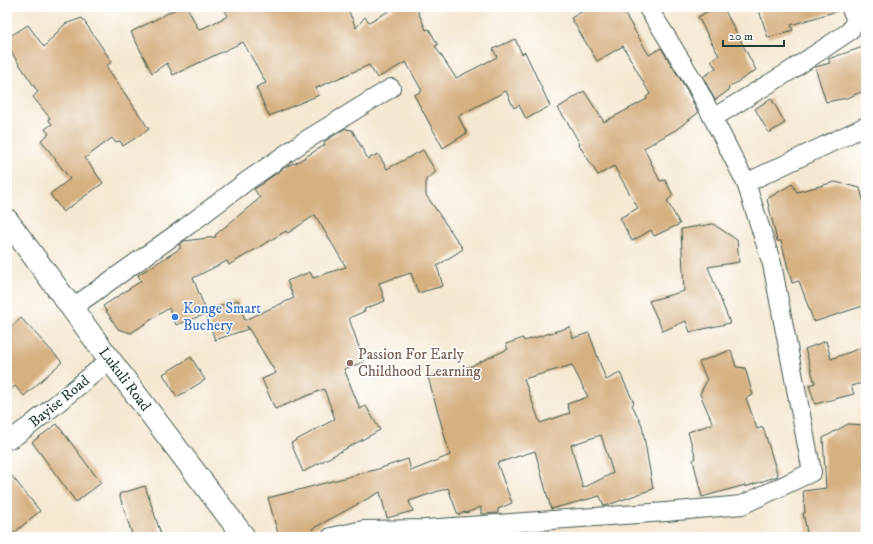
<svg xmlns="http://www.w3.org/2000/svg" width="873" height="544" font-family="'IM FELL DW Pica',serif">
	<rect width="100%" height="100%" fill="#fff"/>
	<filter id="ink" filterUnits="userSpaceOnUse"><feTurbulence type="fractalNoise" baseFrequency=".025" numOctaves="2"/><feDisplacementMap in="SourceGraphic" scale="8" xChannelSelector="R" yChannelSelector="G"/><feConvolveMatrix kernelMatrix="1 2 1 2 8 2 1 2 1" color-interpolation-filters="sRGB"/></filter>
	<filter id="wash" filterUnits="userSpaceOnUse"><feTurbulence type="fractalNoise" baseFrequency=".012" numOctaves="4" result="noise"/><feDisplacementMap in="SourceGraphic" scale="16" xChannelSelector="R" yChannelSelector="G"/><feGaussianBlur stdDeviation="0.9" result="paint"/><feColorMatrix in="noise" values="0 0 0 0 0 0 0 0 0 0 0 0 0 0 0 0 0 1.4 0 .05"/><feComposite in="paint" operator="in"/></filter>
	<g filter="url(#wash)">
		<rect width="100%" height="100%" fill="#f5e8d2"/>
		<g id="blocks">
			<g fill="#d5b081" fill-rule="evenodd">
				<polygon points="180,7 187,7 199,30 228,16 223,7 347,7 356,28 365,17 369,22 396,7 416,7 426,30 429,29 438,45 435,46 456,78 497,57 493,49 515,39 522,54 525,52 550,106 526,119 519,105 514,108 506,91 458,116 467,133 443,148 414,95 422,91 406,62 377,78 369,65 316,88 319,95 269,116 256,87 266,83 243,42 173,75 167,63 152,73 131,32"/>
				<polygon points="590,7 609,7 625,14 649,55 661,48 687,90 698,113 677,129 644,148 660,181 665,180 673,195 667,201 680,224 654,236 651,230 632,241 620,218 638,208 614,166 598,175 579,145 580,144 571,128 558,108 584,91 604,122 647,99 646,97 650,94 623,46 597,61 571,18"/>
				<polygon points="716,7 723,7 756,70 728,88 729,90 715,100 703,77 716,68 711,61 719,56 698,17"/>
				<polygon points="758,7 836,7 837,11 791,25 793,30 768,38"/>
				<polygon points="82,18 112,62 106,66 149,129 123,146 120,141 115,142 112,138 85,158 103,183 63,212 50,194 70,179 41,140 49,134 45,129 52,124 48,119 50,118 33,97 38,92 7,46 7,38 28,25 44,47 65,24"/>
				<polygon points="866,46 866,90 847,98 826,102 815,67 830,63 828,59"/>
				<polygon points="771,98 785,123 769,133 755,109"/>
				<path d="M 346,128 L 346,129 L 352,130 L 368,159 L 378,154 L 387,169 L 423,150 L 436,172 L 426,179 L 426,195 L 463,249 L 437,266 L 443,286 L 418,293 L 411,273 L 379,283 L 385,301 L 364,309 L 365,311 L 349,318 L 364,362 L 344,369 L 360,409 L 366,406 L 380,430 L 303,472 L 291,443 L 335,419 L 324,389 L 275,409 L 262,379 L 276,373 L 247,326 L 248,329 L 215,340 L 206,314 L 176,325 L 169,308 L 131,333 L 118,329 L 103,306 L 141,281 L 138,275 L 181,248 L 179,245 L 184,241 L 216,237 L 215,235 L 260,198 L 254,189 L 264,183 L 264,182 L 284,168 L 293,163 L 294,164 L 325,145 L 324,142 ZM 315,215 L 346,267 L 313,278 L 310,272 L 287,281 L 294,298 L 245,320 L 238,300 L 206,311 L 193,278 L 227,261 L 229,265 L 286,231 L 288,233 Z"/>
				<polygon points="835,182 860,188 866,211 866,305 814,322 799,281 792,283 781,241 777,241 767,199 792,184 797,192"/>
				<polygon points="713,224 737,240 739,262 708,267 730,323 690,332 686,321 663,331 649,301 684,291 681,229"/>
				<polygon points="21,318 62,362 24,396 15,386 7,393 7,331"/>
				<path d="M 570,327 L 573,338 L 589,333 L 606,380 L 620,373 L 634,403 L 632,405 L 642,425 L 653,489 L 605,506 L 604,506 L 600,496 L 551,509 L 535,451 L 497,463 L 512,503 L 498,509 L 498,513 L 481,514 L 481,507 L 466,513 L 465,512 L 458,515 L 448,488 L 409,501 L 413,511 L 387,518 L 380,492 L 312,529 L 315,537 L 279,537 L 268,498 L 378,469 L 408,459 L 411,471 L 450,455 L 428,377 L 471,366 L 508,349 L 506,344 L 523,338 L 524,341 ZM 572,365 L 588,397 L 567,404 L 570,413 L 540,423 L 524,379 ZM 601,435 L 613,473 L 583,488 L 571,445 Z"/>
				<polygon points="826,341 831,359 866,346 866,382 851,386 854,394 815,404 809,385 815,383 805,349"/>
				<polygon points="731,350 736,367 745,368 753,395 746,398 757,429 763,427 778,476 745,487 745,485 702,497 693,460 696,458 688,432 713,424 700,394 707,380 699,362"/>
				<polygon points="191,357 205,380 177,397 163,374"/>
				<polygon points="57,424 101,483 76,502 32,442"/>
				<polygon points="848,424 866,425 866,537 808,537 803,513 805,513 803,491 826,488 823,438"/>
				<polygon points="7,470 40,511 9,537 7,537"/>
				<polygon points="145,486 162,537 133,537 119,494"/>
				<polygon points="498,534 498,537 481,537 481,536"/>
			</g>
		</g>
	</g>
	<g filter="url(#ink)">
		<use href="#blocks" fill-opacity="0" stroke="#3f574c" stroke-width="1"/>
		<g fill="none" stroke-linecap="round" stroke-linejoin="round">
			<defs>
				<g id="street">
					<polyline points="713,118 790,71 850,31 856,19 850,7"/>
					<polyline points="746,183 866,126"/>
					<polyline points="72,308 186,227 247,181 303,142 391,88"/>
					<polyline points="7,440 14,437 32,424 110,360"/>
					<polyline points="331,537 363,530 425,529 666,512 742,505 812,472 772,264 746,183 696,85 661,28 647,7"/>
				</g>
				<polyline id="secondary" points="7,220 110,360 244,537"/>
			</defs>
			<use href="#street" stroke="#3f574c" stroke-width="20"/>
			<use href="#secondary" stroke="#3f574c" stroke-width="24"/>
			<use href="#street" stroke="#fff" stroke-width="18"/>
			<use href="#secondary" stroke="#fff" stroke-width="22"/>
		</g>
	</g>
	<circle fill="#3f7fe0" stroke="#fff" stroke-width="1.5" cx="175" cy="317" r="4"/>
	<circle fill="#8d6e63" stroke="#fff" stroke-width="1.5" cx="350" cy="363" r="4"/>
	<g text-anchor="middle" stroke-width="3" stroke-linejoin="round" paint-order="stroke">
		<g font-size="15" fill="#366cbe" stroke="#fff" text-anchor="start">
			<text x="183" y="313">Konge Smart<tspan x="183" dy="17">Buchery</tspan></text>
		</g>
		<g font-size="15" fill="#785e54" stroke="#fff" text-anchor="start">
			<text x="358" y="359">Passion For Early<tspan x="358" dy="17">Childhood Learning</tspan></text>
		</g>
		<g font-size="15" fill="#1f3d34" stroke="#fff">
			<text transform="translate(125 379) rotate(53)" y="5">Lukuli Road</text>
			<text transform="translate(59 401) rotate(-39)" y="5">Bayise Road</text>
		</g>
	</g>
	<rect width="873" height="544" fill="none" stroke="#fff" stroke-width="24"/>
	<path d="M723 40v6h61v-6" fill="none" stroke="#1f3d34" stroke-width="2"/>
	<text x="729" y="40" font-size="12" fill="#1f3d34" stroke="#ffffff" stroke-width="3" paint-order="stroke">20 m</text>
</svg>
